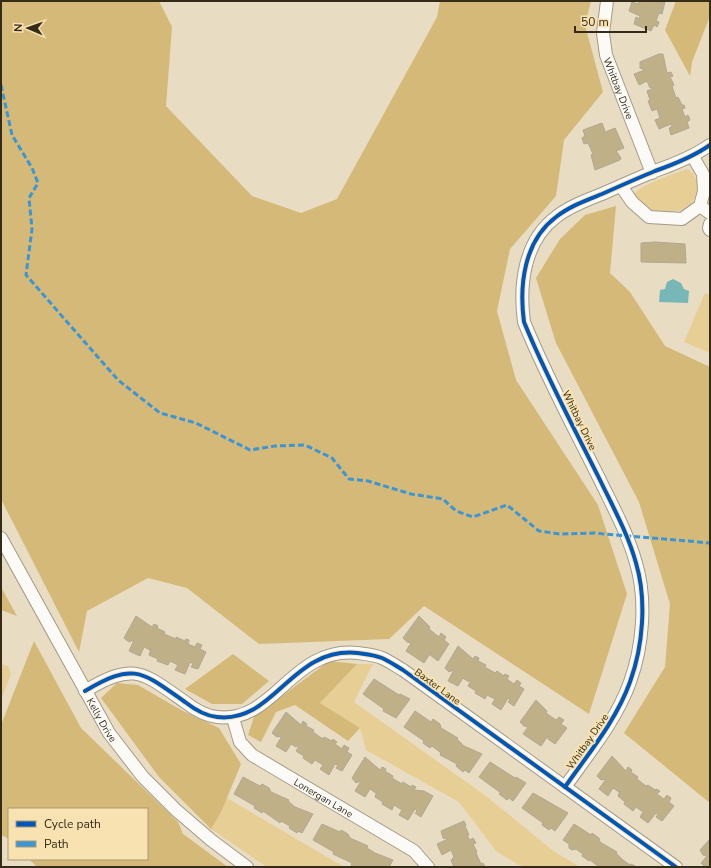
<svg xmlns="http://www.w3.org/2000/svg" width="711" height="868" font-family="'Nunito Sans',sans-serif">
	<rect width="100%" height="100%" fill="#e8dcc2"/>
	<g fill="#e7ce94">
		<path d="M 688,169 C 696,175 698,181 697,190 C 693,210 677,214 659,211 C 654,211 646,209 642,206 C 638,204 636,199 633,197 C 636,185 677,173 688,169 Z"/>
		<polygon points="705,293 710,295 710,353 684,342"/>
		<polygon points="1,664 8,666 11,674 1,700"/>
		<polygon points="357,664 373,664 354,702 486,796 552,850 580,867 526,867 517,864 496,851 459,802 366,750 360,728 320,703"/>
		<polygon points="227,798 344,867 267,867 208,827 222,810"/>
	</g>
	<g fill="#d4b978">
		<polygon points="1,1 159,1 172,27 166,106 252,196 301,213 337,199 437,17 440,1 591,1 585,25 603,92 564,140 556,196 510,249 497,311 516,380 598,505 627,594 589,714 424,606 389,639 259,644 187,588 148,578 87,611 79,652 1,499"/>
		<polygon points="676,1 710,1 710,16 692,62 690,76 665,30"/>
		<polygon points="616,206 610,273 630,292 665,346 710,367 710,803 624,733 665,667 670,604 639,502 556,343 536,278 560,239 585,215"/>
		<polygon points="1,587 17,616 1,610"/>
		<polygon points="34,641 81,728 178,822 183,834 228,867 37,867 29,859 147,859 147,809 9,809 9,839 1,835 1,725"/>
		<polygon points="233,654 269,681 242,704 212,704 185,689"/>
		<polygon points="329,661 357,664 320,703 360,728 348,741 295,705 276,712 261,742 248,735 254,717"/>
		<polygon points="117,683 138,685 181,710 219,728 241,764 222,810 211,829 159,777 101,698"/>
	</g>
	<polygon fill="#77b7b8" points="673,279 681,283 684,289 689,291 688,303 659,302 660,290 665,289 667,282"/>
	<g fill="#bfb088" stroke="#b1a893">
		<polygon points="639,1 665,2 662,14 659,13 656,21 659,22 657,27 654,25 651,31 634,24 636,17 639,19 640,16 629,11 632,2 638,4"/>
		<polygon points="659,54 663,54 667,73 671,72 673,76 670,77 674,85 672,86 676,98 678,97 682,105 684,105 685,108 682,109 685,117 688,115 690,120 687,122 689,128 671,135 669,128 672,127 671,124 659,129 655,120 660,118 657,109 652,111 648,101 650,100 647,91 652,89 652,87 650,88 647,81 639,85 634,74 645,70 640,68 640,62"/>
		<polygon points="602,123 605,131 603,133 615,128 624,148 616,151 621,158 620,160 595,170 591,155 593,154 588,143 584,144 582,138 585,136 583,130"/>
		<polygon points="655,242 685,244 686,263 641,262 641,243"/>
		<polygon points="136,616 152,627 154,624 158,626 157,628 165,632 164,634 176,639 176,637 185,641 186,639 189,640 188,644 195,647 197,643 202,645 200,649 206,652 198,669 191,667 193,664 190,662 185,674 175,670 178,665 170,661 168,665 157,661 158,659 149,655 151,648 150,650 144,647 140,656 129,651 134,640 129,642 124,638"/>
		<polygon points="419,616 430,627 429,629 439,637 441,633 446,637 444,640 449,644 438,661 430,655 431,652 424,663 406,651 411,643 407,642 403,638"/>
		<polygon points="458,646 473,659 475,656 479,658 478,661 486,665 485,667 495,673 497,671 504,676 505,674 509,676 507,679 514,684 517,680 521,683 519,686 524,689 514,706 508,702 510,700 508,698 501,710 492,704 495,699 487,695 485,699 475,693 476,691 468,686 471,681 469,680 469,682 463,678 458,686 448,681 454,670 449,672 445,668"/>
		<polygon points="374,679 399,695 400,694 410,699 396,718 383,711 384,709 363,694"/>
		<polygon points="536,700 547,711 546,713 556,720 559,717 564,720 561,724 567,728 555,744 548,739 548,736 541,746 523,734 528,727 524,726 520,722"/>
		<polygon points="415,711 431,722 433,719 440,724 441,728 458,738 457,739 464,746 482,754 469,773 465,770 463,772 456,766 457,764 440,755 441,753 432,746 430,748 423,743 424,741 404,727"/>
		<polygon points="286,712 301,725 303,721 307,724 306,726 314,730 313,732 323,739 324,737 332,741 333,739 337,742 335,744 342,749 344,745 349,748 347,752 352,755 342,771 336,768 338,765 335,764 329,775 320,769 323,765 315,760 312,764 303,758 304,756 296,751 299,746 297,746 296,747 291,744 286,752 276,746 282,736 277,737 272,733"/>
		<polygon points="612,756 626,771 628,767 632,770 631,772 638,777 637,779 646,786 648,785 655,790 656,789 660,791 657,794 664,799 667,795 671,798 669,802 674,806 662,821 656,817 658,814 656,813 648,823 640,817 643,812 636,807 633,811 624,804 625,802 618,796 620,791 619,792 613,788 608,796 599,789 606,779 601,780 597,776"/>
		<polygon points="365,757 380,770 382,767 386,769 385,771 393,776 392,778 402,784 403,782 411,787 412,785 416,787 414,790 424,791 433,796 421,817 415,813 417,811 415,809 408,820 399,815 402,810 394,805 392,810 382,804 383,802 375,797 377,791 376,793 370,789 365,797 355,791 361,781 356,783 352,778"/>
		<polygon points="490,762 515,778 516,777 526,783 513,801 509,798 507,800 499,794 501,793 479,777"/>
		<polygon points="243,777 260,786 262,784 269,788 271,792 289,800 288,801 295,807 313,814 302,833 298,831 297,833 289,828 290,826 281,821 280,823 263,811 262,813 254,808 255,806 234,794"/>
		<polygon points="533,793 568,813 555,831 551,828 549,830 542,825 543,823 522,808"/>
		<polygon points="464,821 466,825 465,826 469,835 467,835 470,840 473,838 476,843 473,844 477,852 476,853 481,864 483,863 485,867 454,867 451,860 455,856 454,857 451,850 442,855 437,844 448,839 443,838 441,831"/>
		<polygon points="322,824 340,832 341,830 348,834 350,838 368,846 367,848 375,853 393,860 389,867 355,867 351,865 352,863 333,854 334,852 313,840"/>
		<polygon points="574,824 591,835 592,833 599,838 600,842 617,852 616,853 623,860 630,865 631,864 637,867 599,867 590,860 589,861 582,856 583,854 576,849 572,850 569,848 569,844 563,840"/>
		<polygon points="710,839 710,867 705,867 701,863 707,856 703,855 700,850"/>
	</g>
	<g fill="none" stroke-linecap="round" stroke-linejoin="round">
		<defs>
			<g id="minor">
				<path id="s1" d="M 607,1 L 603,33 L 606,55 L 652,173"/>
				<polyline points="621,186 632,202 649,217 682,219 700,206 704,191 703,174 693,157"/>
				<polyline points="700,206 710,213"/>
				<polyline points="710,224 709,228 710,230"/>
				<path id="s2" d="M 1,538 L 109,733 L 143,777 L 176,810 L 211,840 L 247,867"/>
				<path d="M 85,691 C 134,662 141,671 185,702 C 194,709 206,716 217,717 C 275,724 291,646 358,653 C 365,654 375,655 382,658 C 389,661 396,666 403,670 L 676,867"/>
				<path id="s3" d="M 233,718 L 240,742 L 252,755 L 414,851 L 428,867"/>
				<path d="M 565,787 C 588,754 616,721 630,682 C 643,646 647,600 636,563 C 628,534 613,507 600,480 C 574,428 546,376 524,322 C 519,285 524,241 556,217 C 570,206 587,200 602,194 C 620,186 638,178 655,171 C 675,164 693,157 710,145"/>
			</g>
		</defs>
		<use href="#minor" stroke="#a49b87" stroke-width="14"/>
		<use href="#minor" stroke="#fcfaf6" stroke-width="12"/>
		<polyline stroke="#3d96d4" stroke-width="3" stroke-dasharray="6 3" stroke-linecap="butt" points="1,85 12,135 32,168 38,183 29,198 32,229 26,275 118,380 160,413 196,423 250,450 275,446 305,445 332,458 349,479 368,481 411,494 443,499 456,511 473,517 507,505 539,531 560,534 594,533 710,543"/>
		<defs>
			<g id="cycleway">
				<path d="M 85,691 C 134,662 141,671 185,702 C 194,709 206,716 217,717 C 275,724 291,646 358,653 C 365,654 375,655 382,658 C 389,661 396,666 403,670 L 676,867"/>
				<path d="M 565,787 C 588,754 616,721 630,682 C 643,646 647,600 636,563 C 628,534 613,507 600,480 C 574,428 546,376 524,322 C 519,285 524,241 556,217 C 570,206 587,200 602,194 C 620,186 638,178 655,171 C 675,164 693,157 710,145"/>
			</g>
		</defs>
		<use href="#cycleway" stroke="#f8e2b2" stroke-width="6"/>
		<use href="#cycleway" stroke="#0057b8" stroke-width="4"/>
	</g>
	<g text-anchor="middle" stroke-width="4" stroke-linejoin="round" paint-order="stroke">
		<g font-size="10" fill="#342c19" stroke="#f8e2b2">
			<text dy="4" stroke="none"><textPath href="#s1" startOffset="90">Whitbay Drive</textPath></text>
			<text transform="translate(580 420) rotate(64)" y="4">Whitbay Drive</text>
			<text transform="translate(438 686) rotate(36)" y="4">Baxter Lane</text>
			<text dy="4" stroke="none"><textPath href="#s2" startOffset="208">Kelly Drive</textPath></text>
			<text transform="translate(587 741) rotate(-55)" y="4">Whitbay Drive</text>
			<text dy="4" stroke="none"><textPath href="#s3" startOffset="126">Lonergan Lane</textPath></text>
		</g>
	</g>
	<rect width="711" height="868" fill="none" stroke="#342c19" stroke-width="4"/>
	<rect x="8" y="808" width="140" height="52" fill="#f8e2b2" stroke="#aa9975"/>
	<rect x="16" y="821" width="20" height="6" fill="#0057b8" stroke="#aa9975"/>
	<text x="44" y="828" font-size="12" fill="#342c19">Cycle path</text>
	<rect x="16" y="841" width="20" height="6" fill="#3d96d4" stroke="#aa9975"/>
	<text x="44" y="848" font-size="12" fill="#342c19">Path</text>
	<g transform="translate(28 28) rotate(272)" stroke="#f8e2b2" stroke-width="3" paint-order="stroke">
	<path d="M0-3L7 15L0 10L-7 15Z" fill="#342c19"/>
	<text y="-6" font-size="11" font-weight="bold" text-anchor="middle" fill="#342c19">N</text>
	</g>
	<path d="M575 26v6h71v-6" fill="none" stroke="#342c19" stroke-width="2"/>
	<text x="581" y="26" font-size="12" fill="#342c19" stroke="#f8e2b2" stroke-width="3" paint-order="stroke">50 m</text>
</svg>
